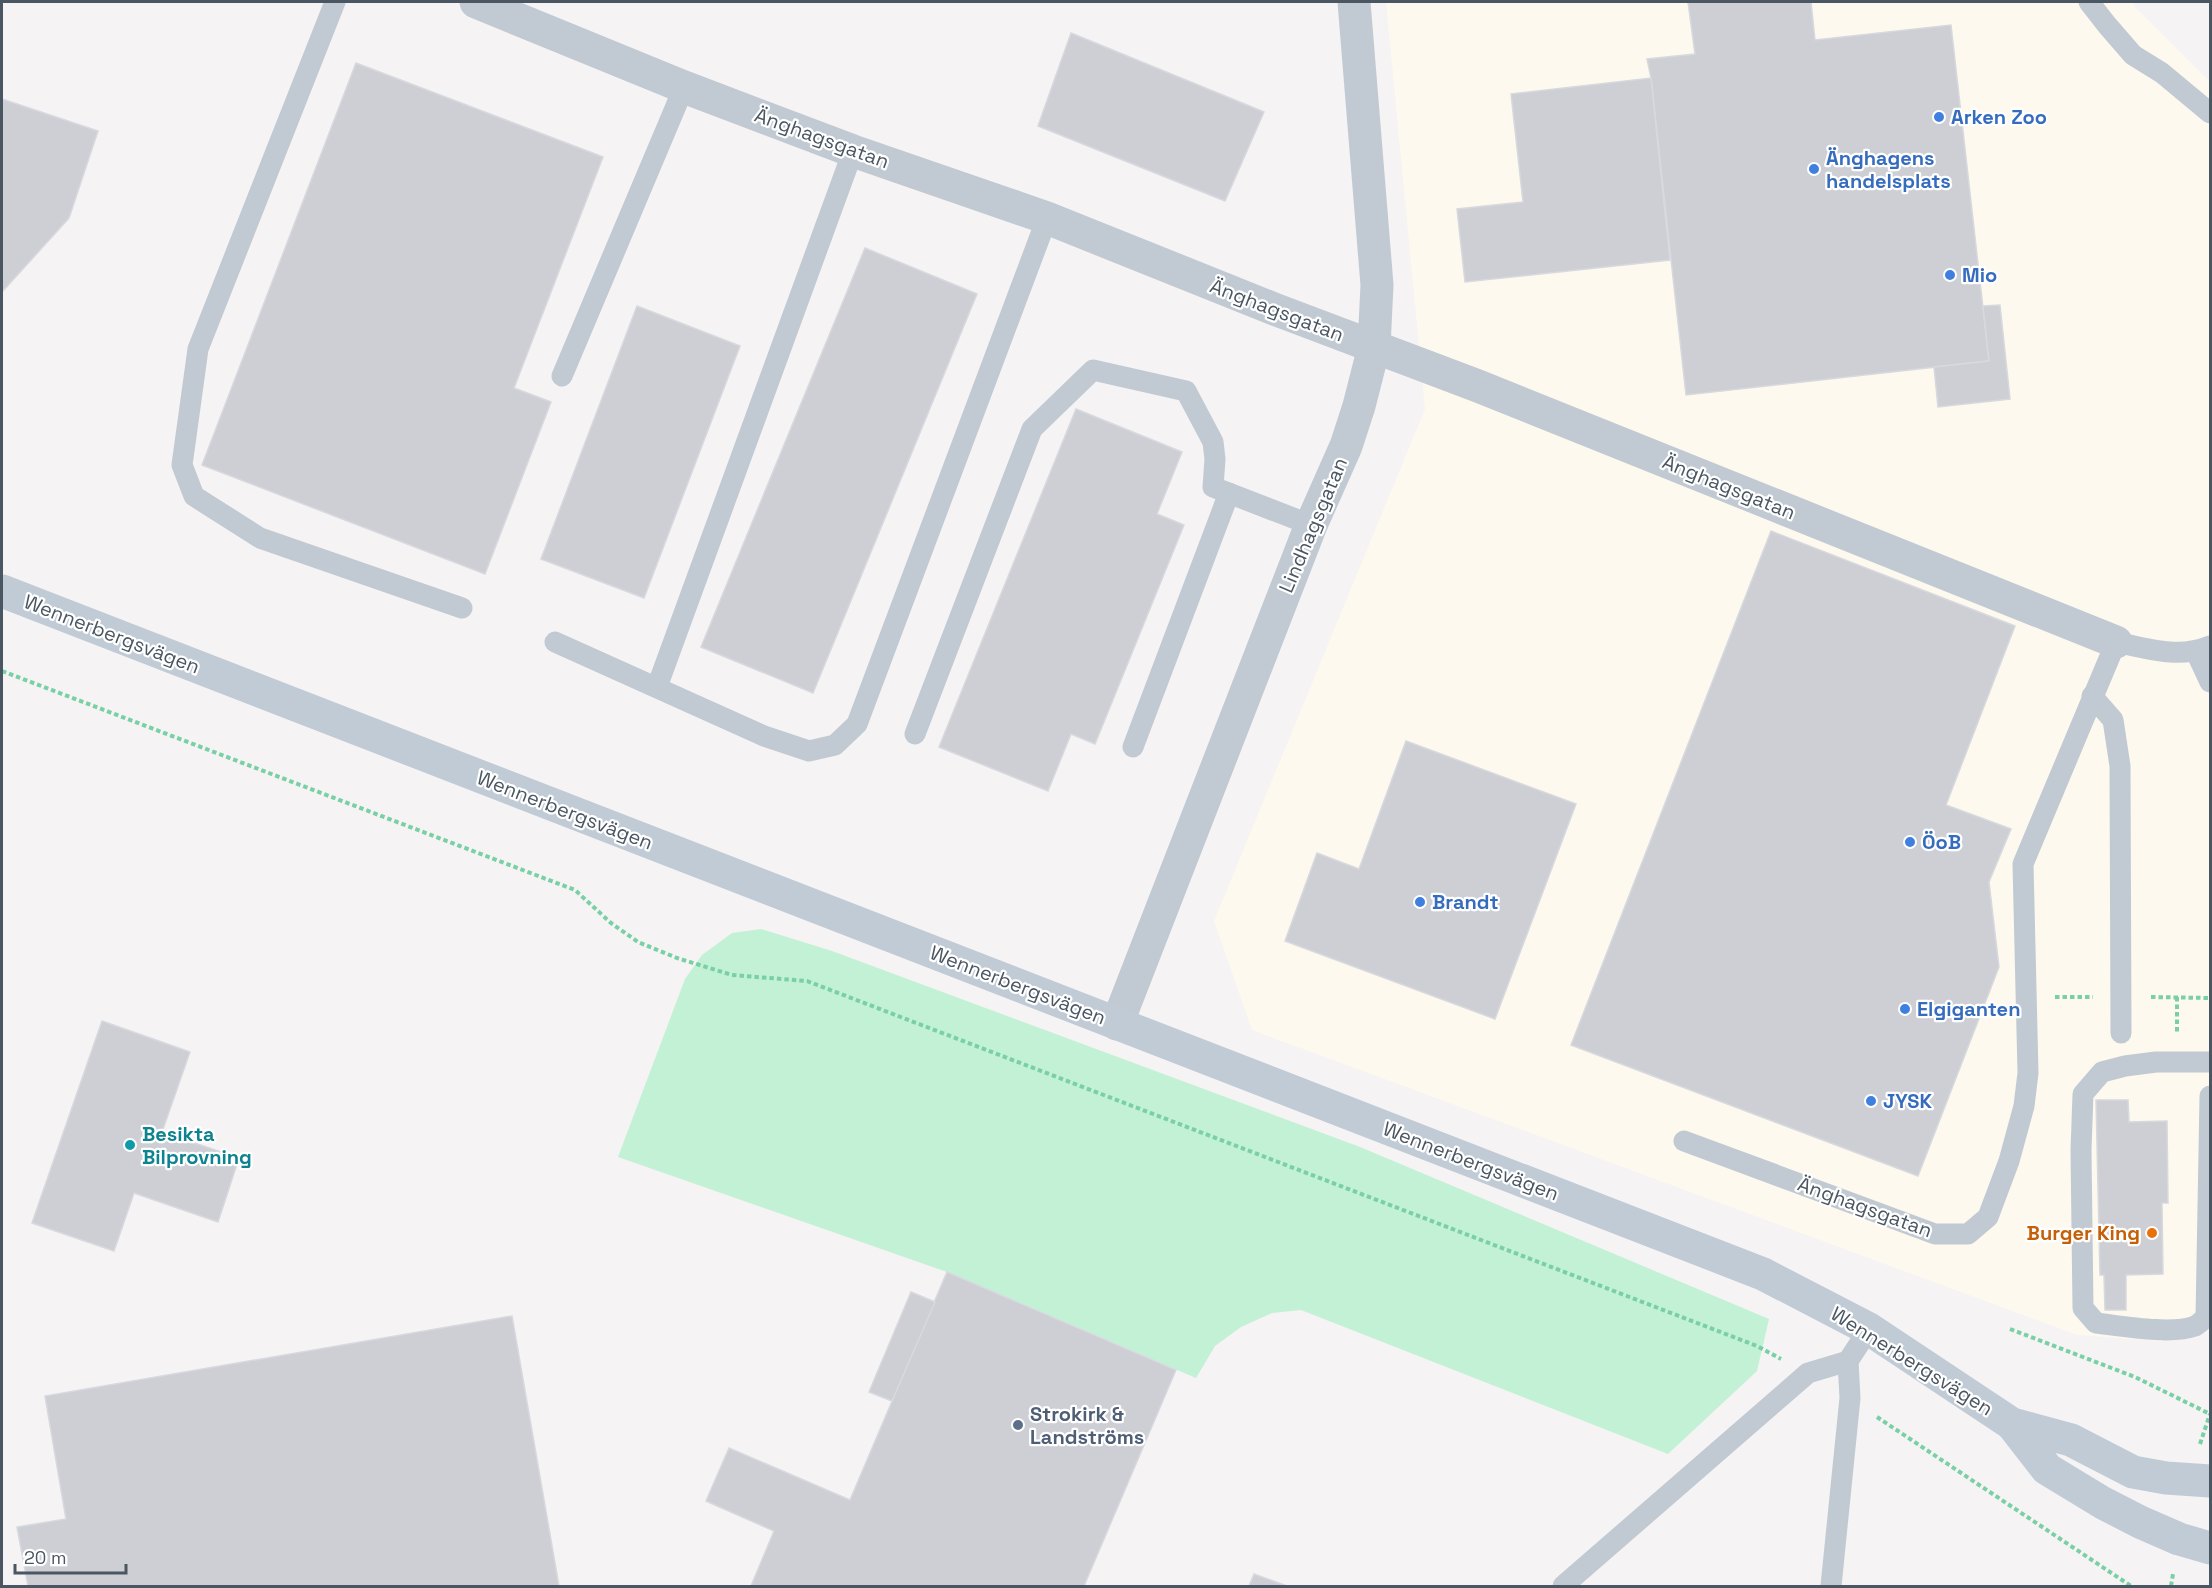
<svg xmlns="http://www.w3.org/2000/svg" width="2212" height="1588" font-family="'Space Grotesk',sans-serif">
	<rect width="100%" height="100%" fill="#f5f3f3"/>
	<polygon fill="#fdf9ef" points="1386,2 2133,2 2134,6 2210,82 2210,1327 2161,1341 2077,1335 1252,1030 1214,921 1425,409"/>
	<polygon fill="#c3f1d5" points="761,929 832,951 1360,1147 1769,1319 1757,1371 1668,1454 1301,1310 1272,1313 1241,1327 1215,1346 1196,1378 947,1272 618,1157 685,979 702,955 732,933"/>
	<g fill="#cdcfd5" stroke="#d7d9de" stroke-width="1.5">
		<polygon points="1688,2 1811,2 1815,40 1951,25 1989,361 1686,395 1651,78 1647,59 1695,54"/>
		<polygon points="1071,33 1264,112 1225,201 1038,126"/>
		<polygon points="356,63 603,157 514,388 551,402 485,574 202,465"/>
		<polygon points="1651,78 1670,260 1465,282 1457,209 1523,202 1511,94"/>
		<polygon points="2,99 98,131 69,218 2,292"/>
		<polygon points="865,248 977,294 813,693 701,647"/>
		<polygon points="2000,305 2010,399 1938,407 1934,367 1989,361 1983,306"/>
		<polygon points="637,306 740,346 644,598 541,559"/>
		<polygon points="1076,409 1182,452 1157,514 1184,525 1095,744 1071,734 1048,791 939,747"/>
		<polygon points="1771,531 2015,626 1946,805 2011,829 1989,882 1999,967 1918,1176 1571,1045"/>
		<polygon points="1406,741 1576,804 1495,1019 1285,941 1317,853 1359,869"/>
		<polygon points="102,1021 190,1052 162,1132 239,1158 218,1222 134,1193 114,1251 32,1223"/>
		<polygon points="2096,1100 2128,1100 2129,1122 2167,1121 2168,1203 2162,1203 2163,1274 2126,1275 2126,1310 2105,1310 2104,1275 2100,1275"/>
		<polygon points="947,1272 1176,1370 1084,1586 751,1586 774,1531 706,1501 729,1448 850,1500"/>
		<polygon points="911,1292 935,1302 892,1401 869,1392"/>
		<polygon points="512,1316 559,1586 28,1586 17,1527 66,1519 45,1396"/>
		<polygon points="1254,1574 1287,1586 1249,1586"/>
	</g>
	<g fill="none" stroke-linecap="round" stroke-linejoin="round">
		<g stroke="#7ad0a6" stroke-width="4" stroke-dasharray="4.5 3" stroke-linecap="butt">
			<polyline points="2,671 575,890 611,923 638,942 677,958 732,975 807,981 1757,1346 1781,1359"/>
			<polyline points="2055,997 2093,997"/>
			<polyline points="2151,997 2210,998"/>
			<polyline points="2177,997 2177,1032"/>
			<polyline points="2010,1329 2135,1377 2210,1414"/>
			<polyline points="1877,1417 2131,1586"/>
			<polyline points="2200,1444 2210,1414"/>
			<polyline points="2171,1586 2173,1574"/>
		</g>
		<g stroke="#c1cad2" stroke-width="21">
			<polyline points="335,2 198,349 182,465 194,496 260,538 462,608"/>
			<polyline points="2089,2 2107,25 2133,55 2162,73 2210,113"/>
			<polyline points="562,376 684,87"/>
			<polyline points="555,642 764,736 809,751 835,745 857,724 1047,218"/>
			<polyline points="2196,652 2210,682"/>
			<polyline points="657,687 853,151"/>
			<polyline points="2092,696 2113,720 2120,766 2121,1033"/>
			<polyline points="915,734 1032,429 1093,370 1186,391 1213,442 1215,459 1213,487 1311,525"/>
			<polyline points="1133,747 1229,493"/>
			<path d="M 2210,1062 L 2156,1062 L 2125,1066 L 2102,1072 L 2083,1094 L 2081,1150 L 2083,1308 L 2096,1323 C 2122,1326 2171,1335 2195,1326 C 2199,1324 2203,1320 2206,1317 L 2210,1096"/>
			<path d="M 1684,1141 L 1935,1234 L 1968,1234 L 1988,1217 L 2009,1161 L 2024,1106 L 2028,1073 L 2023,864 L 2116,642 C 2149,649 2179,659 2210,646"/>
			<polyline points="1563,1586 1808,1373 1848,1361"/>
			<polyline points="1831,1586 1850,1398 1848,1361 1869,1329"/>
		</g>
		<g stroke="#c1cad2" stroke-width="33">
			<polyline points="476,2 684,87 853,151 1047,218 1274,309 1478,386 2116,642"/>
			<polyline points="1117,1024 1311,525 1346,446 1359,406 1374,347 1377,285 1354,2"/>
		</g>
		<g stroke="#c1cbd6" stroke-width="33">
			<polyline points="2,591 1763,1274 1869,1329 2012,1424 2071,1440 2133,1472 2166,1478 2210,1481"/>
			<polyline points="2012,1424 2047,1469 2103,1503 2140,1522 2179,1539 2210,1548"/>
		</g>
	</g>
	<g fill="#3f7fe0" stroke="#fff" stroke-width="2">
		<circle cx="1939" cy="117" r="6"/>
		<circle cx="1814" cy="169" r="6"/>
		<circle cx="1950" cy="275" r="6"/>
		<circle cx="1910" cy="842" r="6"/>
		<circle cx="1420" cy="902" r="6"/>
		<circle cx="1905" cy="1009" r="6"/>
		<circle cx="1871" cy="1101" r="6"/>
	</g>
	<circle fill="#0f9aa8" stroke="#fff" stroke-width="2" cx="130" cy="1145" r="6"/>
	<circle fill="#e8710a" stroke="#fff" stroke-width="2" cx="2152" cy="1233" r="6"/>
	<circle fill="#5c6f8a" stroke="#fff" stroke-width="2" cx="1018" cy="1425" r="6"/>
	<g text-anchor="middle" stroke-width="4.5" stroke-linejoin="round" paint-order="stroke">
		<g font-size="20" font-weight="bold" fill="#366cbe" stroke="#fff" text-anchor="start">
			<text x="1951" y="124">Arken Zoo</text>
			<text x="1826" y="165">Änghagens<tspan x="1826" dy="23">handelsplats</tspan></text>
			<text x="1962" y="282">Mio</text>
			<text x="1922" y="849">ÖoB</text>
			<text x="1432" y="909">Brandt</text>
			<text x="1917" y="1016">Elgiganten</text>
			<text x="1883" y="1108">JYSK</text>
		</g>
		<g font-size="20" fill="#4a5661" stroke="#fff">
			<text transform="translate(822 138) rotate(20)" y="7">Änghagsgatan</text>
			<text transform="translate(1277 310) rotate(21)" y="7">Änghagsgatan</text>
			<text transform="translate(1729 487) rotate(22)" y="7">Änghagsgatan</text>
			<text transform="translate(1313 525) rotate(-67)" y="7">Lindhagsgatan</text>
			<text transform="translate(112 634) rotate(21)" y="7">Wennerbergsvägen</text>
			<text transform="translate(565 810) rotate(21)" y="7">Wennerbergsvägen</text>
			<text transform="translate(1018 985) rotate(21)" y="7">Wennerbergsvägen</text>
			<text transform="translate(1471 1161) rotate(21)" y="7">Wennerbergsvägen</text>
			<text transform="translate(1865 1207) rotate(20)" y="7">Änghagsgatan</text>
			<text transform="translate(1912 1361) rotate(32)" y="7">Wennerbergsvägen</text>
		</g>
		<g font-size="20" font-weight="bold" fill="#0d838f" stroke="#fff" text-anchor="start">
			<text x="142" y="1141">Besikta<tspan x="142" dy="23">Bilprovning</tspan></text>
		</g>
		<g font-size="20" font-weight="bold" fill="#c56008" stroke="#fff" text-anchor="end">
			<text x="2140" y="1240">Burger King</text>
		</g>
		<g font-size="20" font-weight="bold" fill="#4e5e75" stroke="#fff" text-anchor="start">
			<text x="1030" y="1421">Strokirk &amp;<tspan x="1030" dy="23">Landströms</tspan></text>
		</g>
	</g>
	<rect width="2212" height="1588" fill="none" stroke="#4a5661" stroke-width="6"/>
	<path d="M15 1564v9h111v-9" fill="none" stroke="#4a5661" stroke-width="3"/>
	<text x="24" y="1564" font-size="18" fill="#4a5661" stroke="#ffffff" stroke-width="4.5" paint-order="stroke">20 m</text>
</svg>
